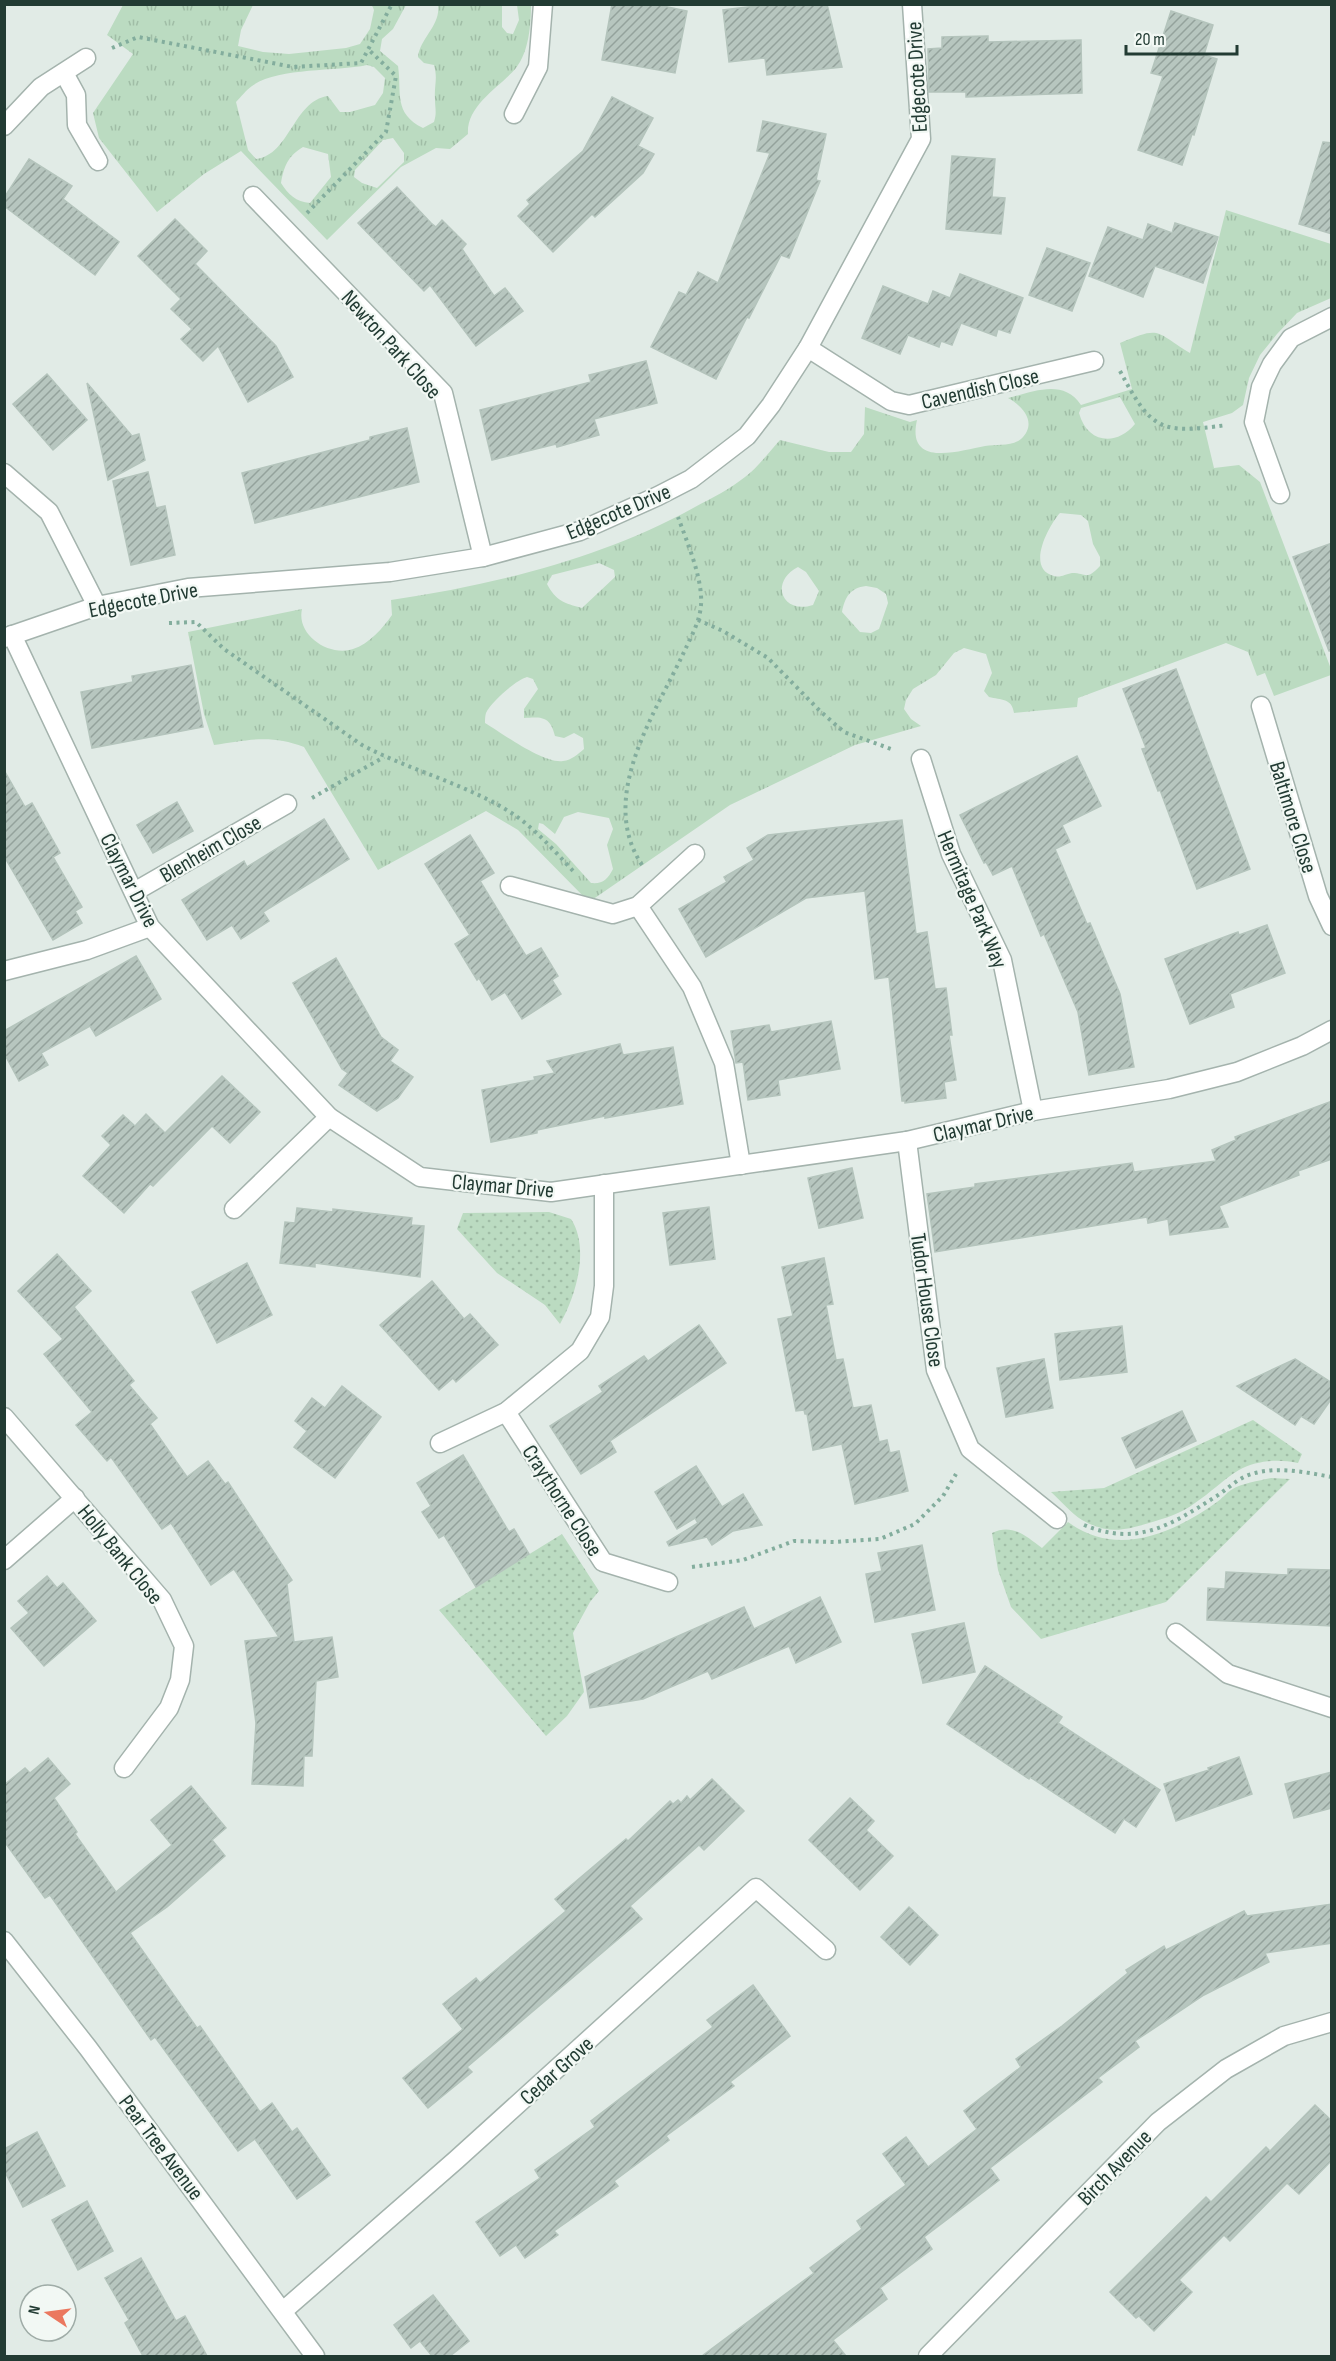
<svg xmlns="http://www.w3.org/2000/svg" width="1336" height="2361" font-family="'Sofia Sans Condensed',sans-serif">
	<defs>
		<pattern id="grass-dots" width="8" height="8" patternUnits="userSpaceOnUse" patternTransform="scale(1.5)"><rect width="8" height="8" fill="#bbdbc1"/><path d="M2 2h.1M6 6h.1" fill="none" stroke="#a0bda6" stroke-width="1.8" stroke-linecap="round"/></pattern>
		<pattern id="park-tufts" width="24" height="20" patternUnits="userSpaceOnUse" patternTransform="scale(1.5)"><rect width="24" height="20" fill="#bbdbc1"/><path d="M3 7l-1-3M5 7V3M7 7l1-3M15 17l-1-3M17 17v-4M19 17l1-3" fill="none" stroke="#a0bda6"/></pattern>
		<pattern id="building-hatch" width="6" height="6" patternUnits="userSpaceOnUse" patternTransform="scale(1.5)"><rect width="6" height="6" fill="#b7c6bf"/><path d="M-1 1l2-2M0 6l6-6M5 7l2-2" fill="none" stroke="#94a29c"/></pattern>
	</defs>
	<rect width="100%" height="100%" fill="#e1ebe6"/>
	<g fill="url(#grass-dots)">
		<path d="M 549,1212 L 571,1219 C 590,1248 576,1296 560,1324 L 545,1305 L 497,1273 L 457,1229 L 463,1213 Z"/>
		<path d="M 1253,1420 L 1302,1454 L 1298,1463 C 1278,1459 1257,1460 1239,1470 C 1224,1479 1210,1493 1195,1503 C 1181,1514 1165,1518 1149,1523 C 1123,1531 1107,1534 1082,1520 C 1071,1513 1061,1501 1051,1492 L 1104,1488 Z"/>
		<path d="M 1271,1478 L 1290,1479 L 1166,1602 L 1041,1639 L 1011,1607 L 998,1570 L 992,1533 C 1012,1523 1026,1536 1042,1548 L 1068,1522 C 1117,1558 1172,1534 1217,1502 C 1222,1499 1226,1493 1231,1490 C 1242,1483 1258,1481 1271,1478 Z"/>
		<polygon points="562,1534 599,1591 590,1602 573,1633 584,1692 567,1716 546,1736 439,1610"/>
	</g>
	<g fill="url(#park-tufts)" fill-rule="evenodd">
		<path d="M 123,5 L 253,5 L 241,30 L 238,46 L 263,52 L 289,54 L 346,48 L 360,44 L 370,29 L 374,10 L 372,5 L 406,5 L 393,29 L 382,39 L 380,51 L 398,66 C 402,93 393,113 423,128 L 434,122 C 437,112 435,109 435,99 C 434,85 438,79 434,65 L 424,63 L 418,57 C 420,38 441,25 438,5 L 502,5 L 502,27 L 507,33 L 513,34 L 519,20 L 517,5 L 531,5 C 531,24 529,52 516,68 C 500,87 466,105 468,134 L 450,149 L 436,148 L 401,167 L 327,240 L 241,151 L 204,174 L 157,212 L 99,138 L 93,113 L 133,54 L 107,35 ZM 367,65 L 374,67 L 385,78 L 383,93 L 375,105 L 350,112 L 340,112 L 328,96 C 293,101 290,155 256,159 L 248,150 L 236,102 C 241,97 246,90 252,86 C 278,67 335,72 367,65 ZM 393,138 L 404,153 L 404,162 L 377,188 L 362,183 L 354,177 L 355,170 L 383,140 ZM 303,147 L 328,154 L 331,177 L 310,203 C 296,202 288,194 281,183 C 284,166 288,156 303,147 Z"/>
		<path d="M 1226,210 L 1331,244 L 1331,298 L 1297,313 L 1277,334 L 1260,355 L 1249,378 L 1243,405 L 1232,413 L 1203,422 L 1214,468 L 1239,465 L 1260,482 L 1331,669 L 1331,675 L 1274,696 L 1265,673 L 1257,676 L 1248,652 L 1226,643 L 1078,698 L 1077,707 L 1014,713 C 1012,698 1001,700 989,697 L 984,691 L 992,673 L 986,654 L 964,648 L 954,653 L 936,675 L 913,689 L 906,700 L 904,709 L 911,719 L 921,726 L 855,745 L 730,805 L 589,902 L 518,830 L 486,811 L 378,870 L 304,747 C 271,734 248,740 214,745 L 204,714 L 188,632 L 302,609 C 296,635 329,657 353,649 C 369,644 383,628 392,615 L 391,600 C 496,584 601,559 695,507 C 712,498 730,489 745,477 C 758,467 769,452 780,440 L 829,452 L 851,452 L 864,434 L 865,407 L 910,422 L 917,420 C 906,468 959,451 985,446 C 996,444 1011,447 1021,439 C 1038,423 1023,406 1008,398 C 1033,392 1063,378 1081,405 L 1132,389 L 1120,343 C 1162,325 1155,332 1190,353 ZM 1120,397 L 1135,424 C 1116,447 1087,443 1079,413 L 1081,408 ZM 1060,513 L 1081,515 L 1088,521 L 1093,544 L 1100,557 L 1100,566 C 1086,581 1087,573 1072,573 C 1065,574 1061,578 1054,576 C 1025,569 1049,525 1060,513 ZM 599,563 L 614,570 L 615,577 L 582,608 C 564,603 556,601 547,584 L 552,575 ZM 798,567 L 806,572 L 819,591 L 813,605 C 782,615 769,582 798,567 ZM 866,586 L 877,588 L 886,594 L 888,603 L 879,629 L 871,633 L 860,632 L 842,612 C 845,597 850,588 866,586 ZM 527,677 L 533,679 L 538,689 L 524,709 L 524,718 C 542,717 550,716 555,736 L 564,738 L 574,733 L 583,738 L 584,749 C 578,754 572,760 563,761 C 544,764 503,734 485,723 C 485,720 485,716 486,713 C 491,702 516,680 527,677 ZM 578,812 L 609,818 L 613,829 L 607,845 L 613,869 C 607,880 603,884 591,883 L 556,844 L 538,829 L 539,823 L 543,824 L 555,834 L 564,817 Z"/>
	</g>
	<g fill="url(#building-hatch)" stroke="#b4c4bc" stroke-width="1.5">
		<polygon points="612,4 654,4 687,11 675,73 602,60"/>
		<polygon points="772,4 827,4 842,67 767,75 765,58 729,62 723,10"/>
		<polygon points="1171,11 1213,25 1204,55 1217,59 1194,135 1192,134 1182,165 1138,150 1163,76 1151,73"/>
		<polygon points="988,36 988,42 1081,40 1082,93 966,97 966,92 929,92 928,49 942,48 942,37"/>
		<polygon points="612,97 653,118 638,146 654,154 643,173 595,217 592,214 553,252 518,216 530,204 527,200 583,151"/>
		<polygon points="763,121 826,134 816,180 820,181 789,258 781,255 749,318 747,317 716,379 651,347 679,292 686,295 698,272 718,283 770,153 757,151"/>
		<polygon points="1323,142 1332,143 1332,234 1299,224"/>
		<polygon points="952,156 995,159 992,197 1005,198 1001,234 946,229"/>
		<polygon points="29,159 72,186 63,199 119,242 95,275 4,206 4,198"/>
		<polygon points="397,187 431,223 436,227 442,220 466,244 462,249 494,296 505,288 523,311 476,346 430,285 424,291 358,223"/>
		<polygon points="175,219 207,251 195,264 276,346 293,377 248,402 218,346 203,361 181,339 192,329 171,309 181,299 138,256"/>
		<polygon points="1175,223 1218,237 1203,283 1155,266 1143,297 1089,276 1108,227 1143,240 1148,224 1172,233"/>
		<polygon points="1047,248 1090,263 1072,311 1029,295"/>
		<polygon points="960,274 1023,298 1010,333 998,329 996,336 961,323 952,345 941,341 939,347 908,335 900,354 862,338 883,286 928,304 933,291 950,298"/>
		<polygon points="646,361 657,403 594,419 599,435 557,447 556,444 492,460 480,410 591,382 589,375"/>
		<polygon points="47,374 87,420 53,450 13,404"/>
		<polygon points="87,383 132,436 139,434 145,460 108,480"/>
		<polygon points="407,428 419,482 255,523 242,473 370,440 370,437"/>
		<polygon points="148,472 156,508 165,506 175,555 131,565 113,481"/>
		<polygon points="1332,543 1332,651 1329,651 1293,557"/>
		<polygon points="191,665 203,727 92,748 81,692 133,682 132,676"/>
		<polygon points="1176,669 1250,869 1197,889 1160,790 1158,791 1142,749 1146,748 1123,689"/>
		<polygon points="1077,756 1101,806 1062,825 1070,842 1055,849 1087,924 1090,923 1120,994 1134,1067 1089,1075 1078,1012 1044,934 1041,936 1012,866 993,875 986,862 984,863 960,815"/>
		<polygon points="4,770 25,807 32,803 60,853 53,857 82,907 75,911 82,923 53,940 4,856"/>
		<polygon points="177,802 193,831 153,853 137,825"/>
		<polygon points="324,819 349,859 263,912 269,921 241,939 232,925 207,940 182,900 244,861 247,867"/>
		<polygon points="902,820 916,934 927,932 935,989 946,988 952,1035 949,1035 956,1080 944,1082 946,1098 905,1103 905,1101 902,1101 889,977 875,979 865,891 806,898 706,957 679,909 727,882 724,877 754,860 747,848 768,835"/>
		<polygon points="470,835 494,873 480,881 526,956 541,948 558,976 552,980 561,994 522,1019 505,992 492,1000 479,978 477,980 455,944 470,935 425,864"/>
		<polygon points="1267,925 1285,973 1230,994 1234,1007 1190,1024 1165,959 1238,932 1239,935"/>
		<polygon points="136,956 161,999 96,1036 90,1026 41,1053 48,1065 19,1081 4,1053 4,1031"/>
		<polygon points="336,958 381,1037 398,1050 390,1061 413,1077 398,1098 377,1111 339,1085 348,1073 342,1069 293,983"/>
		<polygon points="831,1021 840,1069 778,1080 780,1095 748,1100 743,1062 736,1063 731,1031 769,1025 771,1032"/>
		<polygon points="620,1044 623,1055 673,1047 683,1104 605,1118 605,1116 537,1130 537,1133 491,1142 482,1090 535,1080 534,1077 555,1073 547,1061"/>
		<polygon points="222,1076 260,1112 230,1143 212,1126 153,1186 150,1184 124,1213 83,1176 111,1145 102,1136 123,1115 135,1126 146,1114 165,1133"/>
		<polygon points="1332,1101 1332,1159 1298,1171 1299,1175 1219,1206 1228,1227 1170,1235 1168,1219 1148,1223 1147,1217 935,1252 927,1194 975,1187 975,1184 1132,1163 1134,1172 1216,1161 1212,1150 1236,1140 1235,1137"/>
		<polygon points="852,1168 863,1218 819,1228 808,1178"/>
		<polygon points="709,1207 715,1259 670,1265 663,1213"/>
		<polygon points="297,1208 333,1212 333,1209 412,1218 411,1225 424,1226 420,1277 315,1263 315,1267 280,1263 285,1222 295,1223"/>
		<polygon points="57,1254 91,1291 74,1307 134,1381 129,1385 157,1418 150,1424 187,1477 208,1461 225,1484 228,1482 292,1580 287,1584 294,1642 332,1637 338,1677 316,1681 312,1756 304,1756 303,1786 252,1784 256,1723 245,1641 279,1637 234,1569 211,1585 171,1523 162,1529 111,1457 107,1461 76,1425 92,1412 44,1354 63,1339 18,1291"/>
		<polygon points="824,1258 833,1304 826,1305 836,1360 843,1359 853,1408 871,1405 879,1442 887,1440 890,1453 899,1451 908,1491 855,1504 842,1444 813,1450 807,1414 805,1414 804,1410 796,1411 778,1319 793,1316 782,1267"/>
		<polygon points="247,1263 272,1315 217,1343 192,1292"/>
		<polygon points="432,1281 464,1319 470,1314 498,1345 456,1382 453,1378 439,1390 380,1325"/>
		<polygon points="699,1325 726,1363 610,1441 616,1452 581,1474 550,1426 603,1392 599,1386 644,1356 648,1361"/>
		<polygon points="1122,1326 1127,1372 1060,1380 1055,1334"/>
		<polygon points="1044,1359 1053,1408 1006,1417 997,1368"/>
		<polygon points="1295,1359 1332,1383 1332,1398 1314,1424 1301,1416 1295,1425 1237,1386"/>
		<polygon points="342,1386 381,1417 335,1478 294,1447 307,1431 295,1421 312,1398 325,1408"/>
		<polygon points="1182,1411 1196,1441 1136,1468 1122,1438"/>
		<polygon points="463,1455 509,1532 514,1529 529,1554 476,1587 444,1535 439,1538 422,1512 431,1506 417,1483"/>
		<polygon points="696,1466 722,1507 743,1494 762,1525 733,1531 712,1545 707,1537 669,1546 667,1542 698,1523 695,1518 677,1529 655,1492"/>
		<polygon points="922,1545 935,1610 875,1622 866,1574 882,1571 878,1553"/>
		<polygon points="1288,1569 1332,1570 1332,1626 1207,1620 1208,1588 1225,1589 1226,1572 1288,1575"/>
		<polygon points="47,1576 57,1588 63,1583 96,1621 44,1666 11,1628 29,1613 18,1601"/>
		<polygon points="820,1597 841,1642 796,1663 789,1646 712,1679 708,1671 643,1699 590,1708 585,1677 744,1607 754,1629"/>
		<polygon points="964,1623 975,1672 923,1683 912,1634"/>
		<polygon points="985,1666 1062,1717 1058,1723 1160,1790 1136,1827 1124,1819 1115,1833 1030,1777 1029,1779 947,1724"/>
		<polygon points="1239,1757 1252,1794 1176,1821 1164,1784 1209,1770 1208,1768"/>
		<polygon points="48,1758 70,1784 54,1798 77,1832 75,1834 116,1892 172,1845 151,1820 191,1786 226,1828 212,1840 225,1856 167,1907 130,1933 197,2028 200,2026 260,2112 272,2103 292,2132 297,2128 330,2175 297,2199 255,2139 238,2151 155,2037 151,2040 50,1895 45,1898 4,1841 4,1785 25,1768 30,1773"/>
		<polygon points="1332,1772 1332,1808 1294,1818 1285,1784"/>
		<polygon points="712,1779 744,1811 704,1850 699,1845 630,1906 642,1919 467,2067 472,2072 428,2108 403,2078 463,2029 443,2004 476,1978 480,1983 566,1911 555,1899 626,1839 628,1841 670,1801 673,1804 678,1800 681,1803 687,1796 690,1800"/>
		<polygon points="850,1798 874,1821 866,1830 893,1856 860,1890 809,1840"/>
		<polygon points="1332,1904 1332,1943 1265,1953 1269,1962 1204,1995 1135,2041 1139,2047 1098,2078 1102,2082 990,2168 999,2180 924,2237 932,2249 880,2288 887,2299 833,2340 846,2356 702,2356 814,2273 810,2268 862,2229 857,2221 906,2185 883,2154 906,2137 928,2167 977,2129 964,2111 1021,2067 1016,2059 1062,2026 1128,1973 1126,1970 1164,1946 1166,1950 1244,1911 1247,1916"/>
		<polygon points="909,1907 938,1935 910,1965 881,1937"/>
		<polygon points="753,1985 790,2036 730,2082 734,2086 666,2136 669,2140 614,2181 618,2186 554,2231 558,2235 525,2258 516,2245 500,2256 476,2222 540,2178 535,2170 595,2127 591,2121 713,2027 707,2020"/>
		<polygon points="1315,2105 1332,2121 1332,2160 1299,2194 1287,2183 1230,2241 1224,2235 1179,2280 1192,2292 1154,2331 1139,2316 1136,2318 1110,2292 1206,2197 1211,2202 1266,2147 1270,2151"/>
		<polygon points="37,2132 65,2186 23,2207 4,2170 4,2149"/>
		<polygon points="87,2201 113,2251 78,2270 52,2220"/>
		<polygon points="141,2258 176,2321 185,2316 207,2356 143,2356 125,2323 129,2320 105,2278"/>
		<polygon points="433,2295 469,2341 450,2356 432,2356 420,2341 411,2348 394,2325"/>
	</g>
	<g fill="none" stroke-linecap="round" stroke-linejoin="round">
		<defs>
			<g id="lane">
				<polyline points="64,73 76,95 77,125 98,161"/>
				<polyline points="514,114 538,67 543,4"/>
				<polyline points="510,886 613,914 638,906 695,854"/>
			</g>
			<g id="street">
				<polyline points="4,126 41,87 86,58"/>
				<polyline points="253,196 443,393 483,557"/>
				<polyline points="808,348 891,401 909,405 1094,361"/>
				<polyline points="4,473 49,512 97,606"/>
				<polyline points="1280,494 1254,422 1261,387 1272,364 1291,338 1332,317"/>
				<polyline points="12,635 150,927 329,1117 420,1177 551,1192 907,1141 1033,1111 1169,1089 1237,1072 1302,1046 1332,1030"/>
				<polyline points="4,638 97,606 188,588 390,572 483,557 580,531 658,496 691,479 747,436 771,405 808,348 921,139 912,4"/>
				<polyline points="1261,706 1318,896 1332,926"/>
				<polyline points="921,759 951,854 1002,960 1033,1111"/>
				<polyline points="134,892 287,804"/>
				<polyline points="638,906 692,987 724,1063 741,1165"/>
				<polyline points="4,971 87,950 150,927"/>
				<polyline points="907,1141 936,1370 970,1449 1057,1519"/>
				<polyline points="234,1209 329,1117"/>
				<polyline points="506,1412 603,1562 668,1582"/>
				<polyline points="4,1417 162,1600 184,1646 180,1680 169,1708 124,1768"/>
				<polyline points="440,1443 506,1412 580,1351 600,1317 604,1286 604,1184"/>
				<polyline points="4,1560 75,1498"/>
				<polyline points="1176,1633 1228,1674 1332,1708"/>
				<polyline points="4,1941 88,2048 315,2356"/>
				<polyline points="283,2311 456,2160 756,1888 826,1950"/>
				<polyline points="928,2356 1158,2122 1226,2069 1284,2036 1332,2022"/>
			</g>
		</defs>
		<use href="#lane" stroke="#a4b3ad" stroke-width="21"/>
		<use href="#street" stroke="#a4b3ad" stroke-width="21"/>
		<g stroke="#83ad9d" stroke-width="4" stroke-dasharray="3 4.5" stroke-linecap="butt">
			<polyline points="112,48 138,37 293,67 361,63 392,4"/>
			<polyline points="307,213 386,132 396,76 368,49"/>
			<path d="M 1120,371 C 1152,431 1160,434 1227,425"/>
			<polyline points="698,620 723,631 768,658 820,711 844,732 894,750"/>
			<path d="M 169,623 L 196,622 L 224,649 L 362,745 C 411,771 467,784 513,814 C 537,830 556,853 576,874"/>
			<polyline points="312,798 384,757"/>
			<path d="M 642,865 C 597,797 655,714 684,652 C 691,637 700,621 701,605 C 703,579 687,542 678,517"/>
			<path d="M 1084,1525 C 1137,1547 1171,1525 1215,1497 C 1225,1491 1235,1481 1246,1476 C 1274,1465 1303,1472 1332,1477"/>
			<polyline points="692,1567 743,1560 794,1541 835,1542 880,1539 915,1524 943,1496 956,1474"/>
		</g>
		<use href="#lane" stroke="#fff" stroke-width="18"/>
		<use href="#street" stroke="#fff" stroke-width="18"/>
	</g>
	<g text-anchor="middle" stroke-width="4.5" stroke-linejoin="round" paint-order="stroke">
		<g font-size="22" fill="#223b33" stroke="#f2f8f4">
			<text transform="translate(916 77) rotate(-93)" y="8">Edgecote Drive</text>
			<text transform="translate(392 344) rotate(48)" y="8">Newton Park Close</text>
			<text transform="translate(980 388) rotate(-13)" y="8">Cavendish Close</text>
			<text transform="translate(618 511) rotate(-23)" y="8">Edgecote Drive</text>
			<text transform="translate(143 599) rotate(-11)" y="8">Edgecote Drive</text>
			<text transform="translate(1294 817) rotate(73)" y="8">Baltimore Close</text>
			<text transform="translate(210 848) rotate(-30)" y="8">Blenheim Close</text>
			<text transform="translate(130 880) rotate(63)" y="8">Claymar Drive</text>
			<text transform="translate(973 899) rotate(67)" y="8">Hermitage Park Way</text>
			<text transform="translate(983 1123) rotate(-13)" y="8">Claymar Drive</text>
			<text transform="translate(503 1185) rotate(5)" y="8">Claymar Drive</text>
			<text transform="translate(928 1300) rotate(82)" y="8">Tudor House Close</text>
			<text transform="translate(563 1500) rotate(57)" y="8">Craythorne Close</text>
			<text transform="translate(121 1554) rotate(51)" y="8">Holly Bank Close</text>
			<text transform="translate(556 2070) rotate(-42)" y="8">Cedar Grove</text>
			<text transform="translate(162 2147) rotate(53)" y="8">Pear Tree Avenue</text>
			<text transform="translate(1114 2167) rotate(-46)" y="8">Birch Avenue</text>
		</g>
	</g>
	<rect width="1336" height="2361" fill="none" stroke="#223b33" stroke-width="12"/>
	<g transform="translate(48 2313) rotate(283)"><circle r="28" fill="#f2f8f4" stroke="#9faca7" stroke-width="1.5"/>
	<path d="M0-4.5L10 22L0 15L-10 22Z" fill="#eb785f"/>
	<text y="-9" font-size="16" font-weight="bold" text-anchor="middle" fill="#223b33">N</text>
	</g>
	<path d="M1126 45v9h111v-9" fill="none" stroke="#223b33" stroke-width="3"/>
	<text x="1135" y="45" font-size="18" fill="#223b33" stroke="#f2f8f4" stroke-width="4.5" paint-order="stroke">20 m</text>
</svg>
